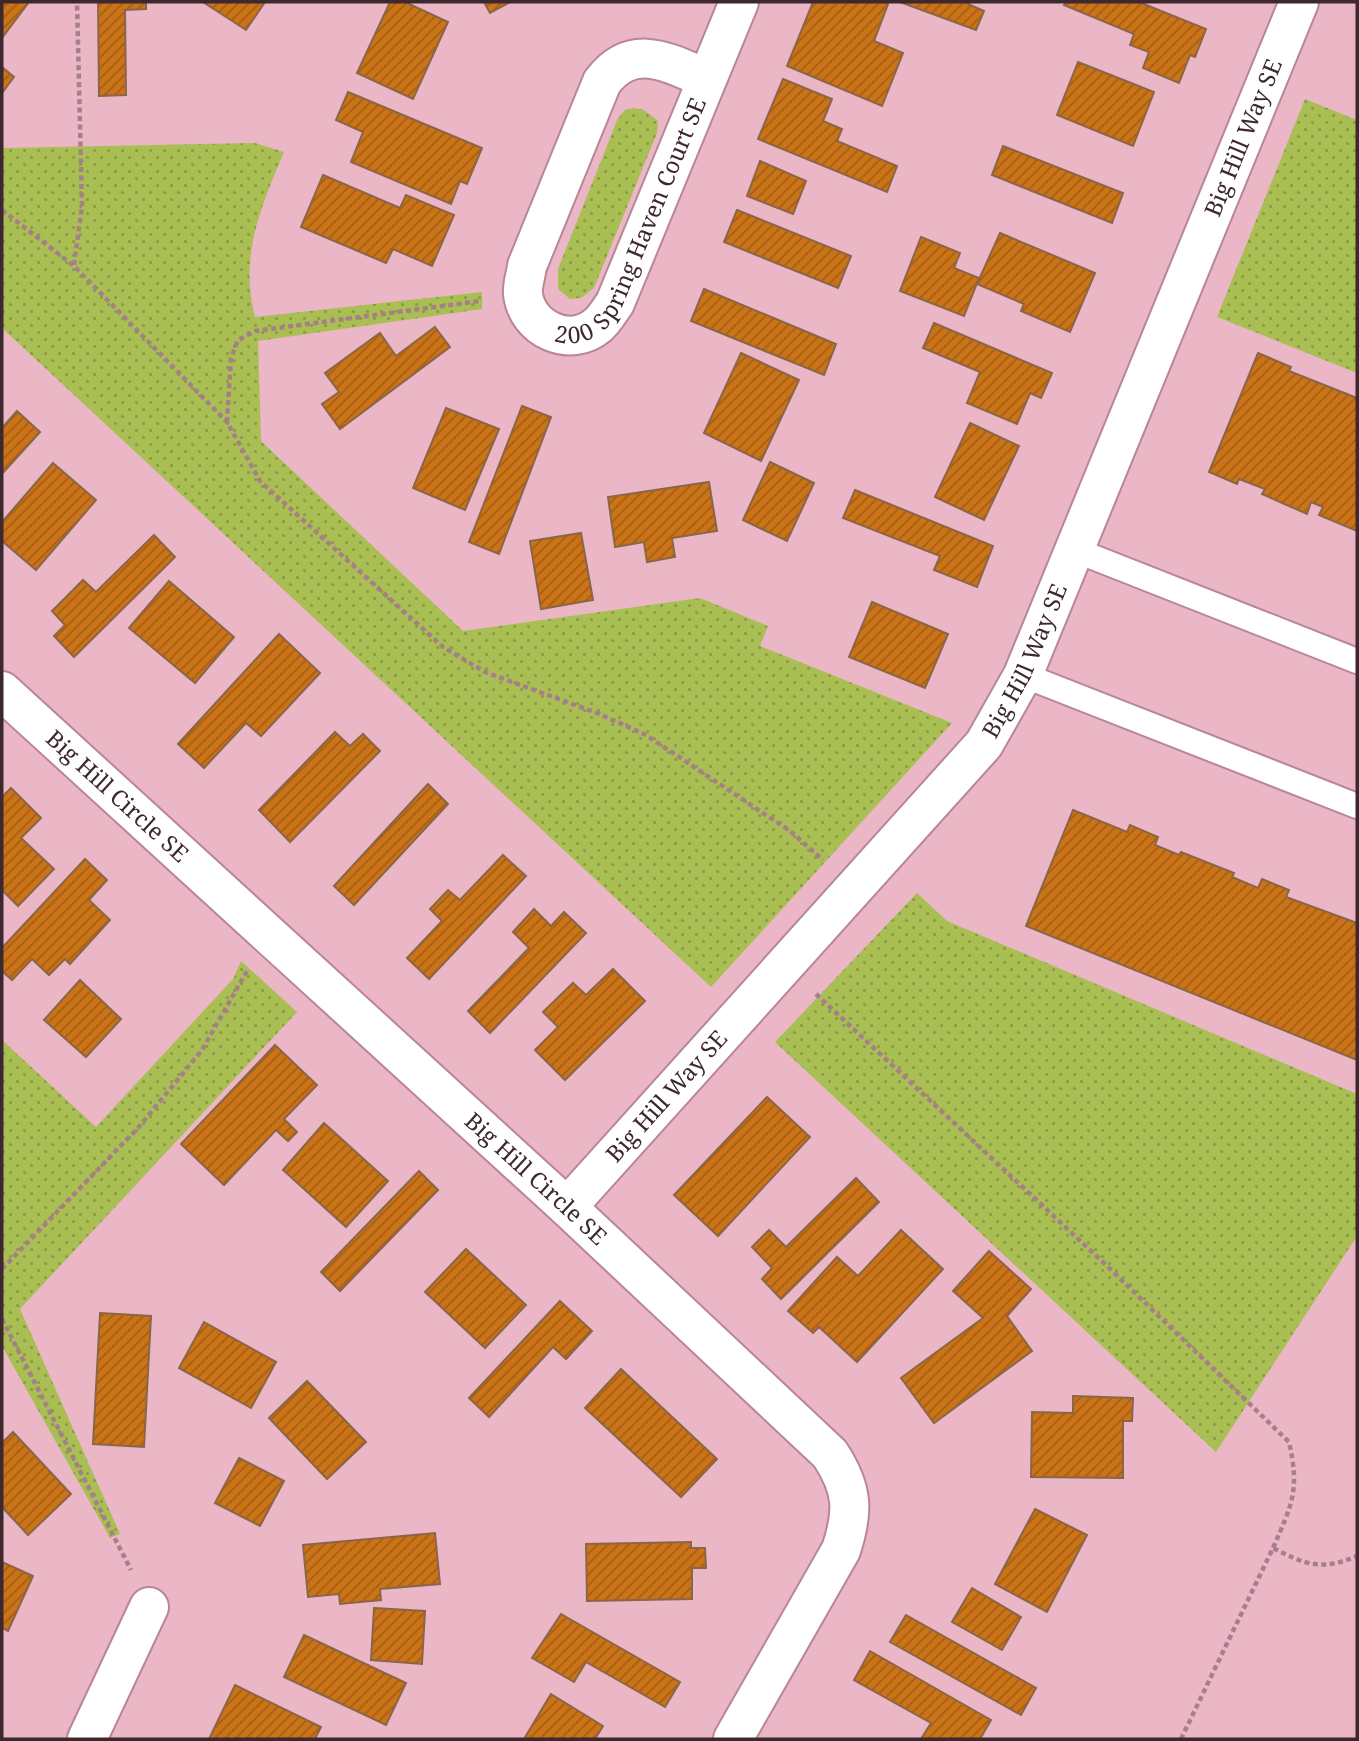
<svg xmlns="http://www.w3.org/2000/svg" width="1359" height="1741" font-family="'Noto Serif',serif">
	<defs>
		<pattern id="grass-dots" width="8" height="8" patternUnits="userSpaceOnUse" patternTransform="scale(1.75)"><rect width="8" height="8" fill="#a9bf54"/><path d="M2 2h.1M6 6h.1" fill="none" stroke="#8b9b46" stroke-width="1.8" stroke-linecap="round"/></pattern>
		<pattern id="building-hatch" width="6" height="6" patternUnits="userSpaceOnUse" patternTransform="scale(1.75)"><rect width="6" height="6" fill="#ca7317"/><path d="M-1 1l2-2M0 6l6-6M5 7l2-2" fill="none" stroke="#a55e15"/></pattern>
	</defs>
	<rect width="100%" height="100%" fill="#ebb6c6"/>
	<g fill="url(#grass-dots)">
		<polygon points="1305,99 1357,120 1357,373 1217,317"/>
		<polygon points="634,108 644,110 658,121 657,133 594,288 581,298 570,299 558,289 558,269 618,118 625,110"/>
		<path d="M 255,143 L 284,152 C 261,207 239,256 255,317 L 482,292 L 482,309 L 258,341 L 261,441 L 463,631 L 700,598 L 768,626 L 760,646 L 952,723 L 711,987 L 2,328 L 2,148 Z"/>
		<polygon points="917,893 947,921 1357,1094 1357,1236 1216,1452 775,1042"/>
		<polygon points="241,961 297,1012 20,1309 120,1534 110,1538 2,1346 2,1040 96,1127 233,979"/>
	</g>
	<g fill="url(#building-hatch)" stroke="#8a6547" stroke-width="2">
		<polygon points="2,2 29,2 2,38"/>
		<polygon points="98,2 146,2 146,9 125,10 126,95 99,96"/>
		<polygon points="203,2 265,2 246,30"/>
		<polygon points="390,2 405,2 448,22 413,99 357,73"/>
		<polygon points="484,2 510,2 490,13"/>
		<polygon points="813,2 882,2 888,4 874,41 903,53 882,106 787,66"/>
		<polygon points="900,2 969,2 968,4 984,11 976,30"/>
		<polygon points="1066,2 1139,2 1206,29 1195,57 1190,55 1179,83 1143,68 1149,52 1130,45 1134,34 1064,5"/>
		<polygon points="1078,62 1154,92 1133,146 1057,115"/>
		<polygon points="2,67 14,77 2,93"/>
		<polygon points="783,79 832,99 823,121 842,129 837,141 897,166 887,192 758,139"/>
		<polygon points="348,92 482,148 467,184 460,181 451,204 351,162 363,132 336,120"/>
		<polygon points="1003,146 1123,193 1112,223 992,175"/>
		<polygon points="760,161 806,181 793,214 747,196"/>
		<polygon points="323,175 400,208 406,195 454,215 432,266 393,249 386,263 301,227"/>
		<polygon points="737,210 851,256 838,288 724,242"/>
		<polygon points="1000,233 1095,273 1070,332 1021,311 1024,304 977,284"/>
		<polygon points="921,237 960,253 954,268 979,278 964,316 900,291"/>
		<polygon points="704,289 836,344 824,375 691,321"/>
		<polygon points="934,323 1052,373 1041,398 1030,393 1017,424 967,403 980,372 923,348"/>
		<polygon points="435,327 450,347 340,429 322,404 339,392 325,373 380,333 396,356"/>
		<polygon points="741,353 799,380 761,461 704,433"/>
		<polygon points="1258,353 1291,367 1289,371 1357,398 1357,531 1319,515 1323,507 1311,502 1307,514 1262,494 1265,489 1239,479 1237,484 1209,472"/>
		<polygon points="522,406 551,417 499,554 469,542"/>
		<polygon points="446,408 499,429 465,510 413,488"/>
		<polygon points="17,411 40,432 2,474 2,428"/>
		<polygon points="970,423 1019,446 984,520 935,497"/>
		<polygon points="770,462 814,483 787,541 743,520"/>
		<polygon points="53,463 96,500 36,570 2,541 2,522"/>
		<polygon points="709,482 717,531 672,538 675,557 647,562 644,542 615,547 608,497"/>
		<polygon points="855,490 993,546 977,587 934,570 940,556 843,518"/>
		<polygon points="581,533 593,600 541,609 530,541"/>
		<polygon points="154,535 175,557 74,657 54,636 65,625 52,611 83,580 96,592"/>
		<polygon points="169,581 234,637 195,683 129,628"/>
		<polygon points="872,602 948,634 925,688 849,657"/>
		<polygon points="279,634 320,673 261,736 246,723 204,768 178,744"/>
		<polygon points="335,732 350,746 363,734 380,751 290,842 259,810"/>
		<polygon points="428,784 448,804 354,905 334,886"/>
		<polygon points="11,788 41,818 21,838 54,869 18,906 2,890 2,797"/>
		<polygon points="1073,810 1127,832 1130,825 1158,837 1155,845 1179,855 1181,852 1234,873 1232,877 1258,888 1262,879 1289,890 1286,897 1357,923 1357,1060 1026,926"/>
		<polygon points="503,855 526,876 429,979 407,958 442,921 430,909 448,890 460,900"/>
		<polygon points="85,859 107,880 89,900 110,920 70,964 65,959 49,975 32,959 12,980 2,971 2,948"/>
		<polygon points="534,909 551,926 564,912 586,933 490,1033 468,1011 529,948 513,932"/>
		<polygon points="613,969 645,1001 565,1080 535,1050 558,1027 543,1012 573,983 586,995"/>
		<polygon points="80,980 121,1019 86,1057 44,1020"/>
		<polygon points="275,1045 317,1085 284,1119 297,1132 288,1141 276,1130 224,1185 181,1144"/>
		<polygon points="767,1097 810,1137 718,1236 674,1195"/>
		<polygon points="324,1123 388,1181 346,1227 283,1170"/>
		<polygon points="419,1171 438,1190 340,1291 321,1272"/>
		<polygon points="856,1178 879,1202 781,1299 762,1279 772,1268 752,1247 769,1230 786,1247"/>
		<polygon points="901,1230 943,1269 857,1362 819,1327 813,1333 788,1311 837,1257 858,1276"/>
		<polygon points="466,1249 526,1305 485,1348 425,1292"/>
		<polygon points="989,1251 1031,1289 1007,1316 1032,1351 934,1423 901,1378 983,1318 953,1291"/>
		<polygon points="560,1301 592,1331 566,1359 553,1347 489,1417 469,1398"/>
		<polygon points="100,1313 151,1316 144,1447 93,1444"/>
		<polygon points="204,1322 276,1362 251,1408 179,1368"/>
		<polygon points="621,1369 717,1459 681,1497 585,1408"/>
		<polygon points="307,1381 366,1442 327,1479 269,1418"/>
		<polygon points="1073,1396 1133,1398 1132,1421 1123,1421 1123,1478 1031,1477 1032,1412 1073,1413"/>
		<polygon points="13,1432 71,1494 28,1535 2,1507 2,1443"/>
		<polygon points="239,1458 284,1481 260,1526 215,1503"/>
		<polygon points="1035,1509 1087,1535 1047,1612 995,1584"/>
		<polygon points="435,1533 440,1584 380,1589 381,1600 340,1604 339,1594 308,1597 303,1545"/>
		<polygon points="691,1542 691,1548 705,1548 706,1568 692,1568 692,1599 587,1601 586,1544"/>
		<polygon points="2,1562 33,1576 8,1631 2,1628"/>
		<polygon points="972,1588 1021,1617 1002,1650 952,1622"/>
		<polygon points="374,1608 425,1611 422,1664 371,1660"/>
		<polygon points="561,1614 680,1682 665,1707 586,1662 574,1682 532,1658"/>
		<polygon points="906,1615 1036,1688 1021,1715 890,1642"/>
		<polygon points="304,1635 406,1683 386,1725 284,1677"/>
		<polygon points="870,1651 991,1720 980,1739 921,1739 931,1723 854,1680"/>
		<polygon points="235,1685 321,1727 315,1739 209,1739"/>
		<polygon points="551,1694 603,1726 595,1739 524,1739"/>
	</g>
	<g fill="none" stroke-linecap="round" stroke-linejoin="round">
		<defs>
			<g id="lane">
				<polyline points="1075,550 1357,661"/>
				<polyline points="1023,675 1357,806"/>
			</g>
			<g id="street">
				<path id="s1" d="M 707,79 C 669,63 633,41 602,82 L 527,266 C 526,275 522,285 523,294 C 527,329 570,349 598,325 C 604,320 610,310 615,303 L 739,2"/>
				<path id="s2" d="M 2,691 L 567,1207 L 830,1454 C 853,1489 854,1511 841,1550 L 733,1739"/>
				<path id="s3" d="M 567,1207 L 984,744 L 1023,675 L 1299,2"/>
				<polyline points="87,1739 149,1607"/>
			</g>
		</defs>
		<use href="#lane" stroke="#b88695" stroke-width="28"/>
		<use href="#street" stroke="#b88695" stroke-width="42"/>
		<g stroke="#a77f8b" stroke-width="4.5" stroke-dasharray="5 3.5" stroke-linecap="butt">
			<polyline points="2,210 74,266 227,422 260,481 443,647 485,672 597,713 646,735 790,831 823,860"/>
			<polyline points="74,265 82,206 77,2"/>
			<polyline points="227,422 231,358 238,340 255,331 480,301"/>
			<path d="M 816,994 L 1105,1264 L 1289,1442 C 1300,1491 1292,1504 1273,1548"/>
			<polyline points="2,1269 138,1128 202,1050 247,971"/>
			<polyline points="2,1319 131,1570"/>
			<path d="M 1181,1739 L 1273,1548 C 1306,1565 1322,1571 1357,1556"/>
		</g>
		<use href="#lane" stroke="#fff" stroke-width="24"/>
		<use href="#street" stroke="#fff" stroke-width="38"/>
	</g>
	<g text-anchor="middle" stroke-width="5" stroke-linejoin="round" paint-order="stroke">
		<g font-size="23" fill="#3d282f" stroke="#ebb6c6">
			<text dy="8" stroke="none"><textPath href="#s3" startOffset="1283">Big Hill Way SE</textPath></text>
			<text dy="8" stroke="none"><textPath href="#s1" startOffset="544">200 Spring Haven Court SE</textPath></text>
			<text dy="8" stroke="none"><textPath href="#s3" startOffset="716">Big Hill Way SE</textPath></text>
			<text dy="8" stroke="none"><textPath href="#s2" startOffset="156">Big Hill Circle SE</textPath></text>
			<text dy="8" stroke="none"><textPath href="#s3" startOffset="149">Big Hill Way SE</textPath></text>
			<text dy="8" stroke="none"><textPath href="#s2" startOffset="723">Big Hill Circle SE</textPath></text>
		</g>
	</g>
	<rect width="1359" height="1741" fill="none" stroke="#3d282f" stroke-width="7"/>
</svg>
